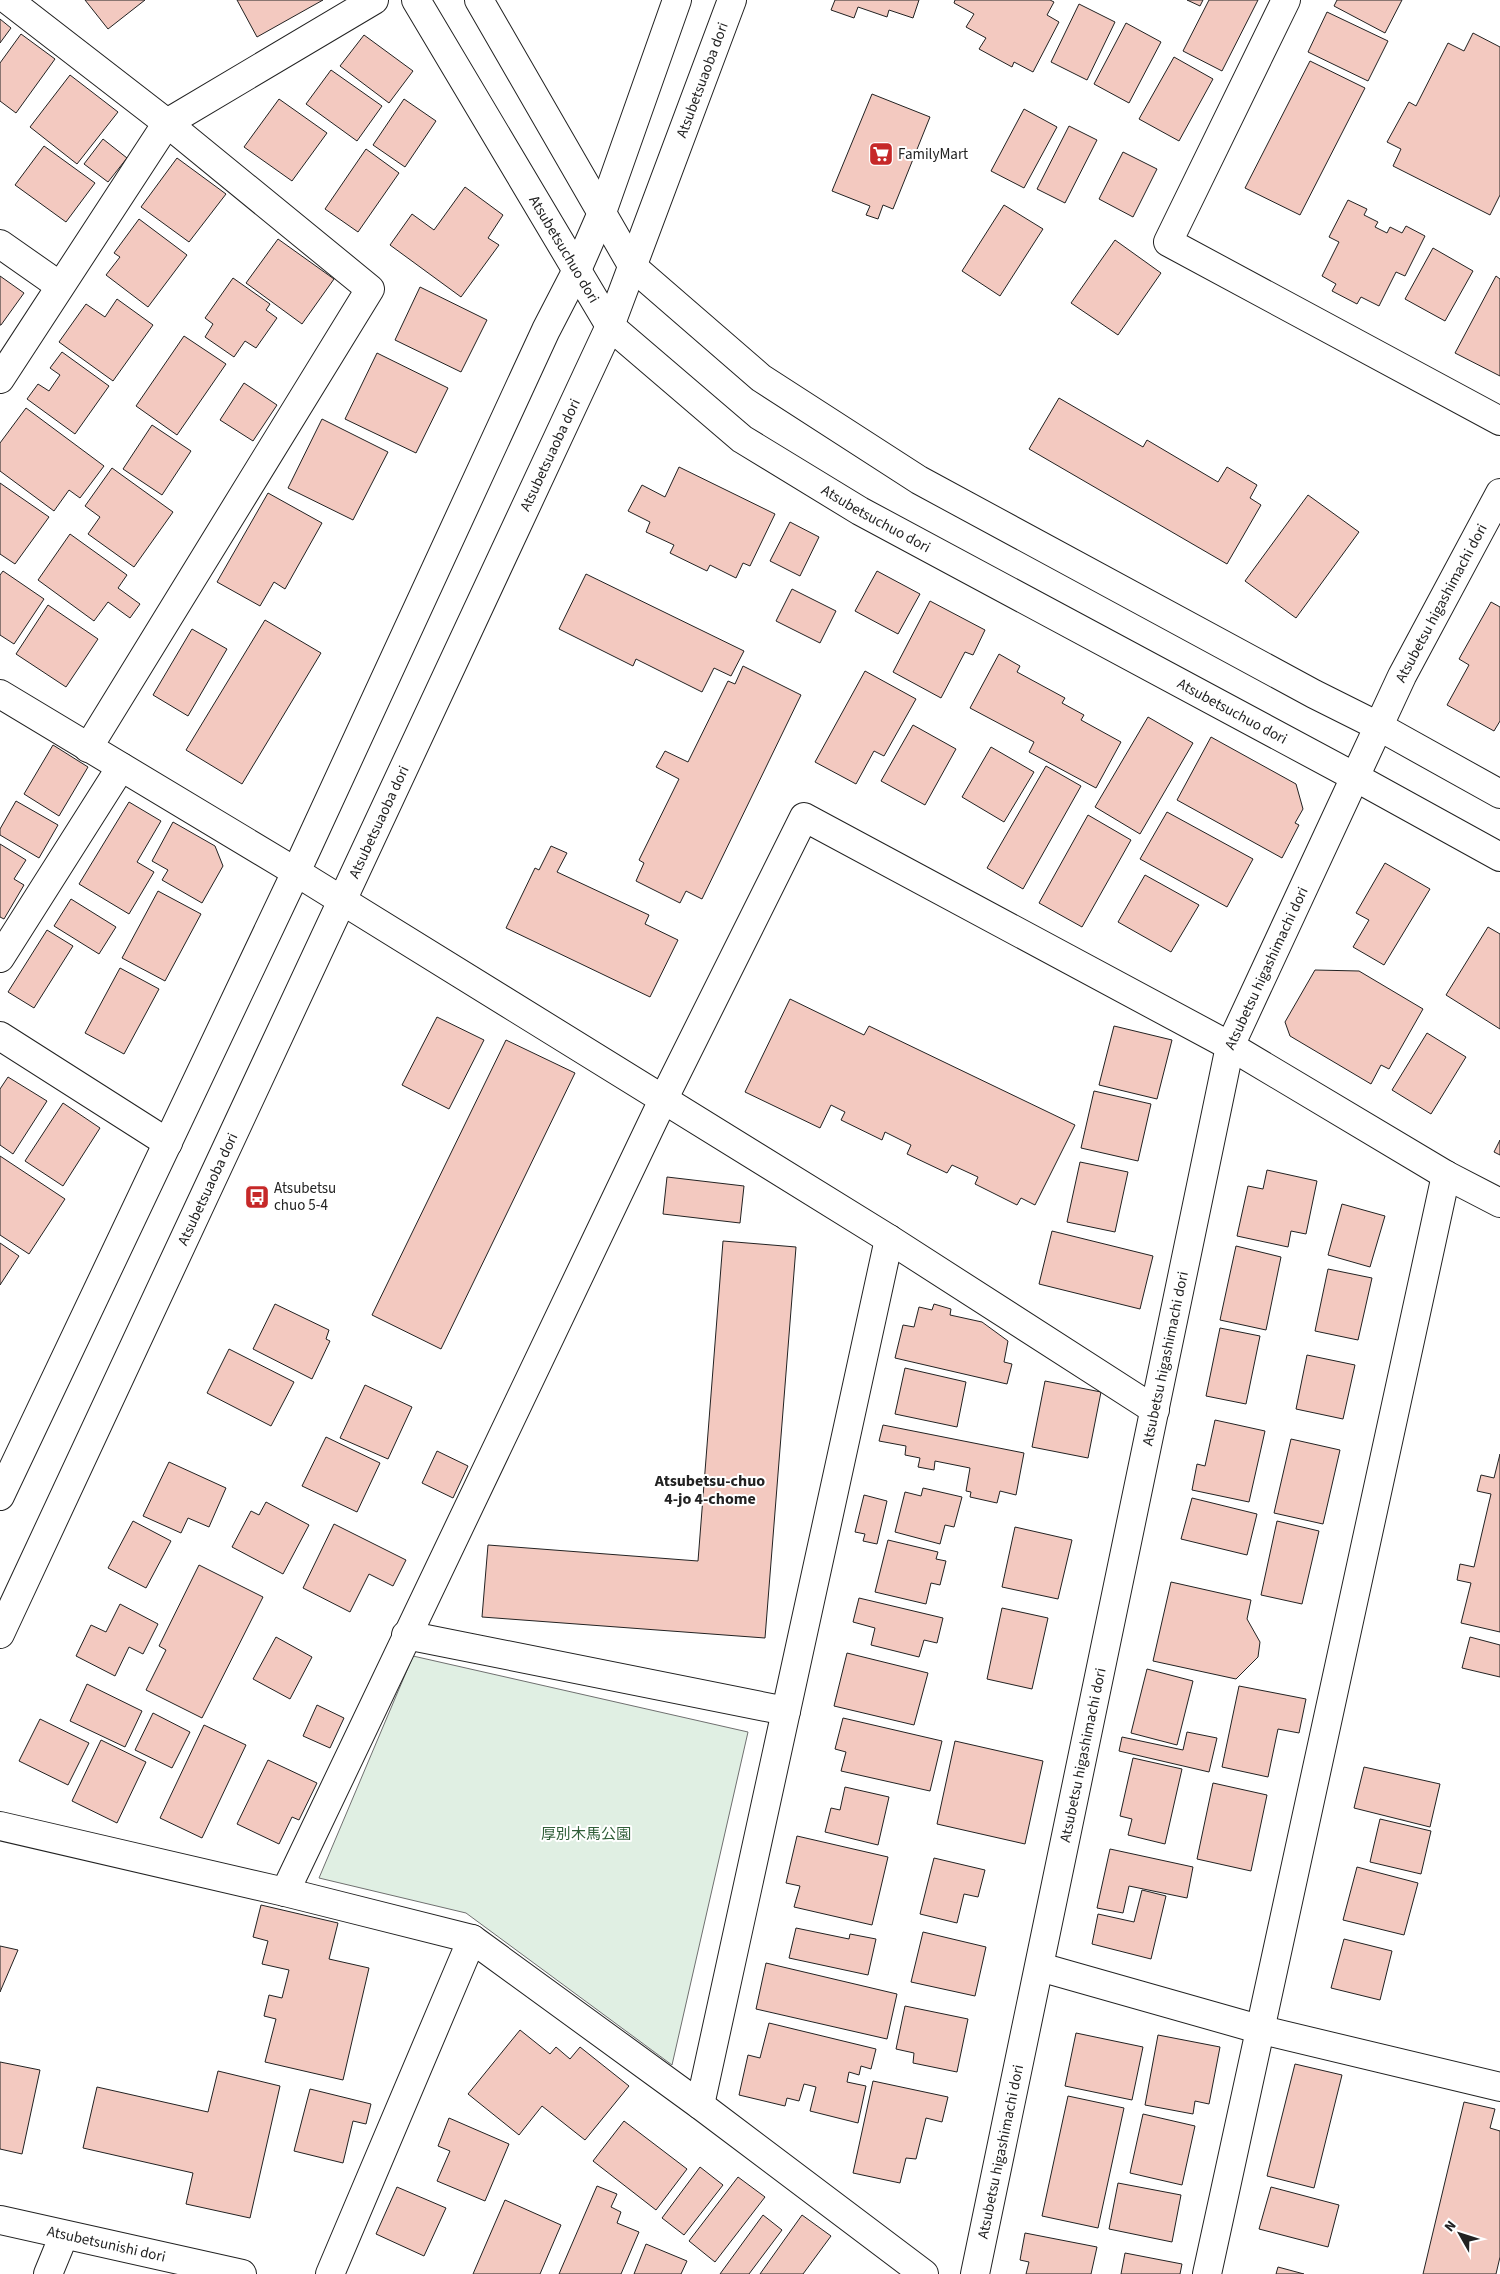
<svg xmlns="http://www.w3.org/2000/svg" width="1500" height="2274" font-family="'Source Sans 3','Noto Sans JP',sans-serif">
	<rect width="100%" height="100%" fill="#fff"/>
	<polygon fill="#e0efe3" stroke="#6f6f6f" points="413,1656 748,1732 672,2065 466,1913 319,1878"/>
	<g fill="#f3c9c0" stroke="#222">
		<polygon points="85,0 145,0 108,29"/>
		<polygon points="237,0 323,0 257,37"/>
		<polygon points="835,0 919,0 913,18 889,10 887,17 858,7 854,18 831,10"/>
		<polygon points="955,0 1050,0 1054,2 1047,15 1059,22 1033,72 1014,62 1012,67 979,49 986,38 966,27 974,14 954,3"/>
		<polygon points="1187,0 1203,0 1200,6"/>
		<polygon points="1209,0 1258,0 1222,71 1183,51"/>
		<polygon points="1337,0 1402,0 1385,33 1334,6"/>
		<polygon points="1079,4 1115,22 1087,80 1051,62"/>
		<polygon points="1327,12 1388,41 1368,81 1308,52"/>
		<polygon points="0,19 11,28 0,43"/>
		<polygon points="1126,23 1161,42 1129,103 1094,84"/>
		<polygon points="1473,33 1500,47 1500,195 1490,215 1393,166 1401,149 1387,142 1409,102 1416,106 1448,43 1464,51"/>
		<polygon points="21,34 55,59 16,113 0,101 0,63"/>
		<polygon points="364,35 413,71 389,103 340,66"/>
		<polygon points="1174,57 1213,79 1179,141 1139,119"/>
		<polygon points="1310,61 1365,88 1300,215 1245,188"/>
		<polygon points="331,70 382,106 357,141 306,104"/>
		<polygon points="70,75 118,112 77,164 30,127"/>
		<polygon points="872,94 930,117 893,209 883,205 878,219 866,215 870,206 832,191"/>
		<polygon points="279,99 327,133 292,181 244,147"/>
		<polygon points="404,99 436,121 405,167 373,145"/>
		<polygon points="1024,109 1057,127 1024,188 991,171"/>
		<polygon points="1069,126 1097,140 1065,203 1037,189"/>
		<polygon points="103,139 127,158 108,182 84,164"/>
		<polygon points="44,146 95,183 66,222 15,185"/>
		<polygon points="366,149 399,173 358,232 325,209"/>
		<polygon points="1123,152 1157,169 1133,217 1099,199"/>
		<polygon points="177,158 226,194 189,242 141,207"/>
		<polygon points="465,187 503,215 488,238 499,245 461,297 390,245 412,214 434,230"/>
		<polygon points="1348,200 1367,209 1364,215 1378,222 1375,227 1387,233 1390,227 1402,233 1406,226 1425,236 1405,276 1396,272 1379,306 1361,297 1357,304 1332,291 1336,284 1322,276 1339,242 1329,237"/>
		<polygon points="1004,205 1043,229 1000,296 962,271"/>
		<polygon points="139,219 187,255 148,307 106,275 120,257 114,253"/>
		<polygon points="278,239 334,279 302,324 246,283"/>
		<polygon points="1115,240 1161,273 1118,335 1071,303"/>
		<polygon points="1433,248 1473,271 1445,321 1405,299"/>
		<polygon points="0,276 24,293 1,325 0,325"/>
		<polygon points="1496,276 1500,279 1500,376 1455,353"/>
		<polygon points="233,278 270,304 266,310 277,318 256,348 245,341 234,357 205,337 213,324 205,318"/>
		<polygon points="420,287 487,320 461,372 395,340"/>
		<polygon points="117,299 153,325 113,381 59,342 86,304 105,317"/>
		<polygon points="184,336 226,364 177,435 136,406"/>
		<polygon points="62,352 109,386 75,434 27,399 38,384 49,391 60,375 50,368"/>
		<polygon points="377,353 448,388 416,453 345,419"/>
		<polygon points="244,383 277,405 253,441 220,420"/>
		<polygon points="1059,398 1143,447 1147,440 1218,482 1227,467 1257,485 1250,498 1261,505 1227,564 1029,449"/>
		<polygon points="26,408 104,466 80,498 69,490 54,511 0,471 0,443"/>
		<polygon points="322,419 388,452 353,520 288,488"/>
		<polygon points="152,425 191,451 162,495 123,469"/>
		<polygon points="679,467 775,514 750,566 743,563 736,578 710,565 707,571 670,553 674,545 646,532 650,522 628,511 642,485 665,497"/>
		<polygon points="112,468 173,512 134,567 88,534 100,517 85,506"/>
		<polygon points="0,483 49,517 15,564 0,554"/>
		<polygon points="268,493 322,523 285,589 274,582 260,606 217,582"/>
		<polygon points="1308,495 1359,532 1296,618 1245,581"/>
		<polygon points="790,522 819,537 800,576 770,561"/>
		<polygon points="70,534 127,575 118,588 140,604 130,618 108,602 94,621 38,580"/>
		<polygon points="3,571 44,599 14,644 0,635 0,575"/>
		<polygon points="877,571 920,594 898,634 855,611"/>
		<polygon points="586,574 744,651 731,676 714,668 702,692 636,659 633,666 559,629"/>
		<polygon points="792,589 836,611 820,643 776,621"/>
		<polygon points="930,601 985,630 973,655 965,652 941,698 893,672"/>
		<polygon points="1491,602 1500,607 1500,721 1494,731 1447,705 1469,665 1459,659"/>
		<polygon points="48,605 98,639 66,687 16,654"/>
		<polygon points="265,620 321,653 242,784 186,750"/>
		<polygon points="192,629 227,649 188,716 153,695"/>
		<polygon points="999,654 1020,666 1017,672 1065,698 1062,703 1084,715 1081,720 1121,742 1096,788 1029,752 1034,742 970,708"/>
		<polygon points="743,666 801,695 702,899 686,891 680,903 636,881 644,863 639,860 679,779 656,767 665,751 688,762 728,681 735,684"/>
		<polygon points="865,671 916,699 884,756 874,751 856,784 815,762"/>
		<polygon points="1148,717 1193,743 1140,834 1095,807"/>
		<polygon points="913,725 956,749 925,805 881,781"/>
		<polygon points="1211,737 1296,784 1303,809 1295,823 1299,825 1282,858 1177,800"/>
		<polygon points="53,745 88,767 59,816 24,794"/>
		<polygon points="991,747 1034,772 1004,822 962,797"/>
		<polygon points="1046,766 1081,786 1023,889 987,868"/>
		<polygon points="16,801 58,825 39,858 0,835 0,829"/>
		<polygon points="129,802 161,821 137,862 154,872 129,914 79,884"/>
		<polygon points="1167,812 1253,859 1227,907 1140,859"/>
		<polygon points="1088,815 1131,840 1082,927 1039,903"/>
		<polygon points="173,822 215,846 223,866 202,903 162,880 168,870 152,861"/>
		<polygon points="0,844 26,860 14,879 24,885 4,919 0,917"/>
		<polygon points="551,846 567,853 557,872 649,915 645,924 678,940 650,997 506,928 535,868 539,870"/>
		<polygon points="1385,863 1430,889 1384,965 1353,947 1369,920 1356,913"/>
		<polygon points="1145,875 1199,905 1171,952 1118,922"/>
		<polygon points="158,891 201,914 165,981 122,958"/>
		<polygon points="71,899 116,927 99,954 54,926"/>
		<polygon points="1488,927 1500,934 1500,1029 1446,995"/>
		<polygon points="47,930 73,946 34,1008 8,992"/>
		<polygon points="120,968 159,989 124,1054 85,1033"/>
		<polygon points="1315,970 1359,971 1423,1009 1389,1069 1381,1065 1371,1084 1290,1036 1285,1022"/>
		<polygon points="790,999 864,1035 869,1026 1075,1125 1035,1205 1021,1198 1017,1205 975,1184 978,1177 952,1165 947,1173 907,1154 911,1145 885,1132 882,1140 841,1120 845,1112 831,1105 820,1128 745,1092"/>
		<polygon points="437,1017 484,1040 449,1109 402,1085"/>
		<polygon points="1114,1026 1172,1040 1157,1099 1099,1085"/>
		<polygon points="1427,1033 1466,1057 1431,1114 1392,1090"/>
		<polygon points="506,1040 575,1073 441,1349 372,1315"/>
		<polygon points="8,1077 47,1101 13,1154 0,1145 0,1089"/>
		<polygon points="1094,1091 1151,1104 1138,1161 1081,1148"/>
		<polygon points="63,1103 100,1128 63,1186 25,1161"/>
		<polygon points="1500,1140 1500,1155 1494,1152"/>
		<polygon points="0,1156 65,1199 29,1254 0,1235"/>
		<polygon points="1080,1162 1128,1172 1115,1232 1067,1222"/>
		<polygon points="1267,1170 1317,1181 1306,1234 1291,1231 1288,1247 1237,1236 1248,1186 1263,1189"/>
		<polygon points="667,1177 744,1186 740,1223 663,1214"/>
		<polygon points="1342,1204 1385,1216 1370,1267 1328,1255"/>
		<polygon points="1052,1231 1153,1256 1140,1309 1039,1284"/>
		<polygon points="723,1241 796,1247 765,1638 482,1617 488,1545 698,1561"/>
		<polygon points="0,1243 19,1256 0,1285"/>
		<polygon points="1236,1246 1281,1257 1266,1330 1220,1320"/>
		<polygon points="1328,1269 1372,1278 1358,1340 1315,1331"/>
		<polygon points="275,1304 329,1330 326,1339 330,1341 312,1379 253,1349"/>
		<polygon points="934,1304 951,1309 950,1315 982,1322 1008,1341 1004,1362 1012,1364 1007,1384 895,1358 903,1325 914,1327 919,1307 932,1310"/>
		<polygon points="1220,1328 1260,1336 1246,1404 1206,1396"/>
		<polygon points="229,1349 294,1382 271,1426 207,1393"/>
		<polygon points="1307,1355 1355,1365 1343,1419 1296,1409"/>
		<polygon points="905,1368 966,1382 957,1427 895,1414"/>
		<polygon points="1045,1381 1101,1392 1088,1458 1032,1447"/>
		<polygon points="365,1385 412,1407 388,1459 340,1438"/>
		<polygon points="1215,1420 1265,1431 1249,1502 1192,1490 1197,1464 1205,1466"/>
		<polygon points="883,1425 1024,1453 1016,1495 1000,1491 997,1503 970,1497 971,1492 966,1491 970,1468 935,1461 934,1470 918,1467 920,1458 905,1455 906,1446 879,1441"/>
		<polygon points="326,1437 380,1463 357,1512 302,1486"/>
		<polygon points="1291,1439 1340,1450 1323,1524 1274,1513"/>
		<polygon points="437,1451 468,1466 453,1498 422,1483"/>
		<polygon points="1500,1454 1500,1632 1461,1623 1471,1583 1457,1580 1460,1564 1474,1567 1491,1494 1477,1491 1481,1475 1494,1478"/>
		<polygon points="169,1462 226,1488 209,1527 188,1518 181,1533 143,1516"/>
		<polygon points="923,1488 962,1497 954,1527 945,1525 940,1544 895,1532 905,1492 921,1496"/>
		<polygon points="864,1495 887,1501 877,1544 863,1541 865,1534 855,1532"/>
		<polygon points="1192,1498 1257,1514 1247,1555 1181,1539"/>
		<polygon points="266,1502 309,1525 283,1574 232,1547 251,1511 259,1515"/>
		<polygon points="133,1521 171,1541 146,1588 108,1568"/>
		<polygon points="1277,1521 1319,1531 1302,1604 1261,1595"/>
		<polygon points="334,1524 406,1560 393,1586 369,1574 350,1612 303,1588"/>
		<polygon points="1015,1527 1072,1540 1058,1599 1002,1587"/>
		<polygon points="888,1540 938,1552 936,1559 946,1561 940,1585 931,1583 926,1604 875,1592"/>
		<polygon points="199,1565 263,1597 202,1718 146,1690 166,1650 159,1646"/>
		<polygon points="1171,1582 1251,1600 1247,1619 1260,1642 1258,1657 1236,1679 1153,1661"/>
		<polygon points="859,1598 943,1618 937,1643 924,1640 919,1657 871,1645 875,1628 853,1622"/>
		<polygon points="120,1604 158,1624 143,1654 129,1647 115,1676 76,1656 91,1625 106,1632"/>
		<polygon points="1002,1608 1048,1618 1032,1689 987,1679"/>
		<polygon points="276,1637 312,1657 290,1699 253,1679"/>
		<polygon points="1470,1637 1500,1645 1500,1677 1462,1668"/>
		<polygon points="847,1653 928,1673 914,1725 834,1706"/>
		<polygon points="1147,1669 1193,1681 1177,1745 1131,1733"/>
		<polygon points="87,1684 142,1711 125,1747 70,1721"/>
		<polygon points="1239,1686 1306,1699 1299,1733 1278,1729 1268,1777 1222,1767"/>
		<polygon points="317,1705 344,1718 330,1748 303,1736"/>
		<polygon points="153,1713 190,1732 172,1768 135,1750"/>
		<polygon points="843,1718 942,1741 930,1791 841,1771 846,1752 835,1749"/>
		<polygon points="40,1719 89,1743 68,1785 19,1761"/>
		<polygon points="204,1725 246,1745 202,1838 160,1818"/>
		<polygon points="1187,1732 1217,1738 1209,1772 1119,1751 1122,1737 1183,1750"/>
		<polygon points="101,1740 146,1762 117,1823 72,1801"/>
		<polygon points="955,1741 1043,1761 1025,1844 937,1824"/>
		<polygon points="1133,1758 1182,1769 1165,1844 1128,1835 1132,1819 1120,1816"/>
		<polygon points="268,1760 317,1783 299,1820 292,1817 279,1844 237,1824"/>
		<polygon points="1364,1767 1440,1784 1430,1827 1354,1808"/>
		<polygon points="1213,1783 1267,1795 1251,1871 1197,1859"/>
		<polygon points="845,1787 889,1797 878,1845 825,1832 831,1808 840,1810"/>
		<polygon points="1380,1819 1431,1831 1421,1874 1370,1862"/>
		<polygon points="797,1836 888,1857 872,1925 794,1907 800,1886 786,1883"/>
		<polygon points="1110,1849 1193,1867 1187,1898 1129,1886 1123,1913 1097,1908"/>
		<polygon points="934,1858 985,1870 978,1897 964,1894 957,1923 920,1914"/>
		<polygon points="1357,1867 1418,1883 1404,1935 1343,1920"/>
		<polygon points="1142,1890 1166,1896 1151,1959 1092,1944 1098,1914 1134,1922"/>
		<polygon points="261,1905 338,1923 329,1959 369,1968 343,2080 265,2062 276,2019 264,2016 269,1995 282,1998 289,1970 262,1964 268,1941 253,1937"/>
		<polygon points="796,1928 849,1939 850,1934 876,1939 868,1975 789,1958"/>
		<polygon points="923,1932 986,1947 975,1996 911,1982"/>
		<polygon points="1344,1939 1392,1951 1380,2000 1331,1988"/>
		<polygon points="0,1946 18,1950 0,1992"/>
		<polygon points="766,1963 897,1994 887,2039 756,2009"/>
		<polygon points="905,2006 968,2019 957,2072 913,2063 914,2053 896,2049"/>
		<polygon points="769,2023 876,2049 871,2069 861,2066 859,2075 849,2072 847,2082 866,2086 858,2123 810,2111 816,2087 804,2084 799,2101 787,2098 785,2106 739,2095 748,2055 760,2058"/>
		<polygon points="520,2030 550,2054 556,2047 570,2059 580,2047 629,2086 585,2140 542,2106 519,2135 468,2094"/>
		<polygon points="1076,2033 1143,2047 1132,2100 1065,2086"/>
		<polygon points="1158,2035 1220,2047 1209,2104 1195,2101 1193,2114 1145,2105"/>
		<polygon points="0,2062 40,2070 22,2154 0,2149"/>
		<polygon points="1295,2064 1342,2075 1314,2188 1267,2176"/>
		<polygon points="218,2071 280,2086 250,2218 186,2204 193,2173 83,2148 97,2087 208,2112"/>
		<polygon points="873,2081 948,2097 942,2122 926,2118 916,2159 906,2158 900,2183 853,2173"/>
		<polygon points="310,2089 371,2104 366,2124 353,2121 343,2163 294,2151"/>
		<polygon points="1068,2096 1124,2108 1098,2228 1042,2216"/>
		<polygon points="1464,2102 1495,2109 1490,2128 1500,2131 1500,2257 1496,2274 1423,2274"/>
		<polygon points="1143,2114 1195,2126 1182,2185 1130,2173"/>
		<polygon points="449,2118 509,2144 485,2201 437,2181 450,2151 438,2146"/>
		<polygon points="624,2121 687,2169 656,2210 593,2161"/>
		<polygon points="700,2167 723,2185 684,2235 662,2218"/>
		<polygon points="738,2177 765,2197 715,2262 689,2241"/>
		<polygon points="1118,2183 1181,2195 1172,2242 1109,2229"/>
		<polygon points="597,2186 617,2194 611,2207 621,2212 617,2223 639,2232 621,2274 559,2274"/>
		<polygon points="397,2187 446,2208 424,2256 376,2234"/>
		<polygon points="1271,2187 1339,2205 1328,2247 1259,2229"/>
		<polygon points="505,2200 561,2225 540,2274 473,2274"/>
		<polygon points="763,2215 782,2230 749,2274 720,2274"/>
		<polygon points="802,2215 831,2236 803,2274 760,2274"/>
		<polygon points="1025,2233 1097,2247 1091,2274 1026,2274 1029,2262 1020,2260"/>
		<polygon points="646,2244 687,2261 681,2274 634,2274"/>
		<polygon points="1125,2253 1182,2264 1180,2274 1121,2274"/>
		<polygon points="1278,2267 1304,2274 1276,2274"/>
	</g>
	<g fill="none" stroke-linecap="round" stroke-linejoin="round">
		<defs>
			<g id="minor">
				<polyline points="8,0 167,123 370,289 88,748"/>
				<path id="s1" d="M 416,0 L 610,326 L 742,439 L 860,511 L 1355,777 L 1500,857"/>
				<polyline points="479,0 633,267 761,378 919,480 1314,694 1378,726 1500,794"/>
				<polyline points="1286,0 1168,242 1500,421"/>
				<polyline points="0,244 60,286"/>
				<polyline points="0,379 167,123 374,0"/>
				<polyline points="0,694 296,872 889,1239 1155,1410"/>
				<polyline points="0,958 121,767"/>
				<polyline points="0,1036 168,1143"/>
				<polyline points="0,1496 296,872 546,330 577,270 601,215 677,0"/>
				<path id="s2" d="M 0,1634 L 610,326 L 732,0"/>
				<polyline points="406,1635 786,1711"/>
				<polyline points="0,1826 285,1892 472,1939 700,2105 924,2274"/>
				<polyline points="285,1892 663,1100 804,817 1230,1046 1446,1175 1500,1203"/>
				<polyline points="1040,1967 1262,2030 1500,2087"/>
				<polyline points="700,2105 889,1239"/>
				<path id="s3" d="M 0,2220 L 242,2274"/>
				<polyline points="48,2274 64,2235"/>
				<polyline points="330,2274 472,1939"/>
				<path id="s4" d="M 975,2274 L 1230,1046 L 1402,676 L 1500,493"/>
				<polyline points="1207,2274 1446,1175"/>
			</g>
		</defs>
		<use href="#minor" stroke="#222" stroke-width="30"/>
		<use href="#minor" stroke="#fff" stroke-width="28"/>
	</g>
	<defs>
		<symbol id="supermarket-square" viewBox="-11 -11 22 22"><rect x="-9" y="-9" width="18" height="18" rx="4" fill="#c62828" stroke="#fff"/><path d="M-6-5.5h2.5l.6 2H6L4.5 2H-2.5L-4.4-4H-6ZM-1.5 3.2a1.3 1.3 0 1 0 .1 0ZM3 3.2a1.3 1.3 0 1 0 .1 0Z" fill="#fff"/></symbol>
		<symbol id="bus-square" viewBox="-11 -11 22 22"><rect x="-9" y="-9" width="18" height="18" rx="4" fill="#c62828" stroke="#fff"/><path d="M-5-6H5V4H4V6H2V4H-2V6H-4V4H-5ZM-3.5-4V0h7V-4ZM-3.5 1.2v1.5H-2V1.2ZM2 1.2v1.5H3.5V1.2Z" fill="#fff"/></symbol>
	</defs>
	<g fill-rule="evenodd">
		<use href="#supermarket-square" x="867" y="140" width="28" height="28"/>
		<use href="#bus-square" x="243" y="1183" width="28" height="28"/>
	</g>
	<g text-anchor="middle" stroke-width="4" stroke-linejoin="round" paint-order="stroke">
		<g font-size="15" fill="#222" stroke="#fff">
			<text dy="5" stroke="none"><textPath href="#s2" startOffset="1706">Atsubetsuaoba dori</textPath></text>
			<text dy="5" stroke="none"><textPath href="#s1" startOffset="290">Atsubetsuchuo dori</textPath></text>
			<text dy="5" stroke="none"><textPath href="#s2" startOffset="1301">Atsubetsuaoba dori</textPath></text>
			<text dy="5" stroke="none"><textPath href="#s1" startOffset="709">Atsubetsuchuo dori</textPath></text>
			<text dy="5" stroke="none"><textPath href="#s4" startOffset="1745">Atsubetsu higashimachi dori</textPath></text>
			<text dy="5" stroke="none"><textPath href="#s1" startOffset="1114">Atsubetsuchuo dori</textPath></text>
			<text dy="5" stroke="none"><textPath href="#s2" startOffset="896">Atsubetsuaoba dori</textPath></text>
			<text dy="5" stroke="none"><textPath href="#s4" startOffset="1340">Atsubetsu higashimachi dori</textPath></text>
			<text dy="5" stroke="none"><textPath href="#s2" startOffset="491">Atsubetsuaoba dori</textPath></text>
			<text dy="5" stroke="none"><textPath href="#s4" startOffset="935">Atsubetsu higashimachi dori</textPath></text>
			<text dy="5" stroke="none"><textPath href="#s4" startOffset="530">Atsubetsu higashimachi dori</textPath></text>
			<text dy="5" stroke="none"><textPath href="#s4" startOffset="125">Atsubetsu higashimachi dori</textPath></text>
			<text dy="5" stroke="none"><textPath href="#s3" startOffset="109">Atsubetsunishi dori</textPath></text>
		</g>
		<g font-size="15" fill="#222" stroke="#fff" text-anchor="start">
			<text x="898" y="159">FamilyMart</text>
			<text x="274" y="1193">Atsubetsu<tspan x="274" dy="17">chuo 5-4</tspan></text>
		</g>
		<g font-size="15" fill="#2f5e38" stroke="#fff">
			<text x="586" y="1839">厚別木馬公園</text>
		</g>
		<g font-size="16" font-weight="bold" fill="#222" stroke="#fff">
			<text x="710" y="1486">Atsubetsu-chuo<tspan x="710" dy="18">4-jo 4-chome</tspan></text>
		</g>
	</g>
	<g transform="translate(1460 2234) rotate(309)" stroke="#ffffff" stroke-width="4" paint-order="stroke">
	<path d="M0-4L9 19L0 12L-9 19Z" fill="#222222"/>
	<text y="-8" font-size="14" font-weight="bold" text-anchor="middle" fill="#222222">N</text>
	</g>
</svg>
